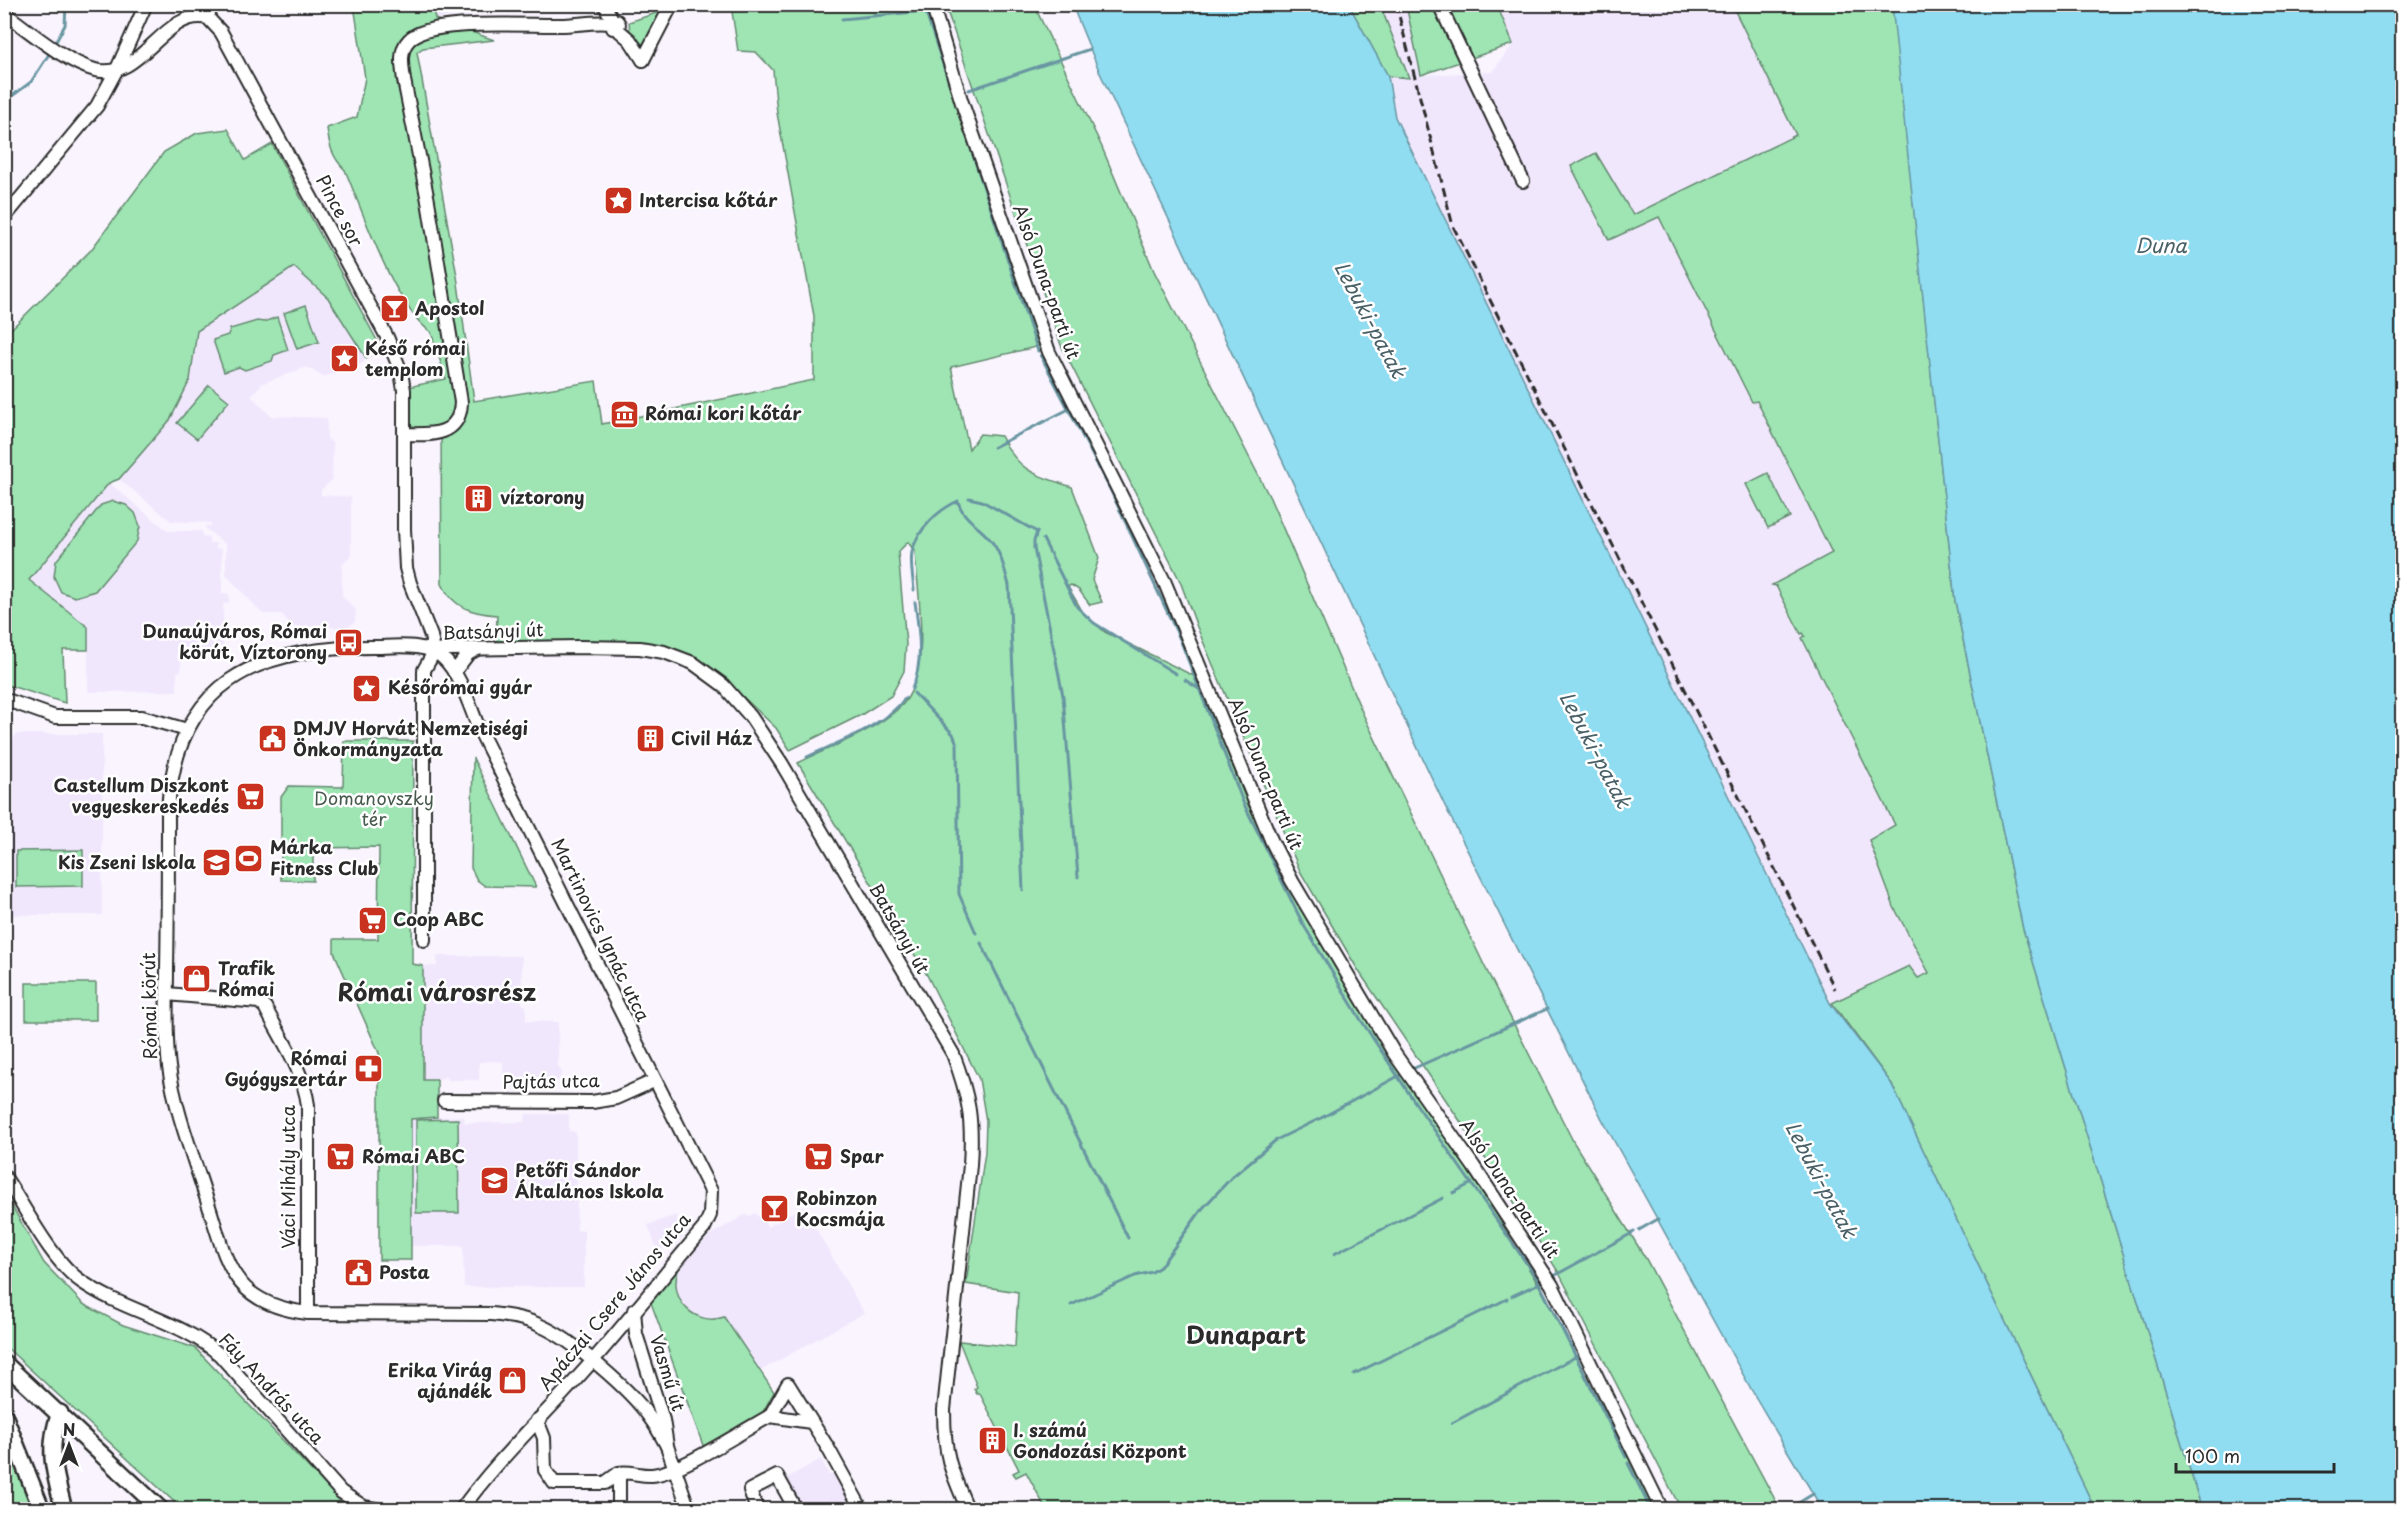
<svg xmlns="http://www.w3.org/2000/svg" width="2407" height="1514" font-family="'Playpen Sans',sans-serif">
	<rect width="100%" height="100%" fill="#f9f4fe"/>
	<filter id="ink" filterUnits="userSpaceOnUse"><feTurbulence type="fractalNoise" baseFrequency=".0167" numOctaves="2"/><feDisplacementMap in="SourceGraphic" scale="12" xChannelSelector="R" yChannelSelector="G"/><feConvolveMatrix kernelMatrix="1 2 1 2 8 2 1 2 1" color-interpolation-filters="sRGB"/></filter>
	<g filter="url(#ink)">
		<g fill="#f1e7fd">
			<polygon points="432,5 455,5 457,15 435,19"/>
			<polygon points="1380,5 1406,5 1422,75 1492,72 1513,44 1497,5 1732,5 1796,135 1632,215 1596,154 1608,240 1659,217 1752,401 1757,401 1833,553 1773,584 1785,603 1787,610 1800,634 1803,633 1805,636 1803,638 1895,825 1870,840 1894,907 1929,973 1918,978 1909,966 1831,1004 1395,117 1388,76 1409,77"/>
			<polygon points="294,267 328,298 366,358 363,363 323,377 307,367 263,383 251,396 271,416 327,418 327,438 333,444 332,480 321,490 321,495 351,497 351,555 342,564 342,596 356,610 355,622 348,627 292,627 282,614 263,614 226,575 226,545 205,528 205,526 211,526 211,523 171,521 119,479 170,420 190,380 197,331"/>
			<polygon points="109,483 168,531 202,531 202,536 209,537 209,543 216,543 216,548 222,549 222,593 229,594 229,603 223,604 223,656 183,657 183,661 181,661 181,671 177,671 177,691 88,692 88,627 29,581"/>
			<polygon points="17,734 102,734 102,915 5,915 5,748"/>
			<polygon points="437,956 522,956 522,1004 526,1006 526,1021 558,1022 558,1066 562,1072 559,1080 551,1083 545,1080 503,1080 503,1062 493,1061 479,1062 479,1080 448,1080 447,1077 441,1078 441,1080 423,1080 423,966 437,966"/>
			<polygon points="526,1114 569,1114 569,1131 576,1132 577,1230 584,1231 584,1287 464,1287 463,1246 411,1246 411,1118 464,1116 465,1123 525,1122"/>
			<polygon points="803,1206 864,1313 760,1371 725,1318 713,1320 700,1318 685,1307 676,1290 676,1277 682,1266 710,1235 745,1215 750,1216 755,1213 768,1227"/>
			<polygon points="676,1215 683,1236 677,1243 657,1250 648,1225"/>
			<polygon points="821,1459 829,1475 834,1475 836,1479 853,1509 801,1509 783,1480"/>
		</g>
		<g fill="#9ee5b3" stroke="#64886f" stroke-width="1.5">
			<path d="M 828,4 L 829,7 L 928,9 L 1040,346 L 951,367 L 969,449 L 980,434 L 1001,436 C 1020,473 1034,474 1072,487 L 1099,558 L 1092,580 L 1102,602 L 1090,605 L 1079,590 L 1071,585 L 1068,587 L 1084,614 L 1105,632 L 1198,678 L 1248,805 L 1334,965 L 1396,1062 L 1465,1162 L 1541,1289 L 1655,1509 L 1046,1509 L 1026,1472 L 1016,1477 L 1013,1473 L 1019,1470 L 980,1394 L 977,1394 L 974,1389 L 977,1387 L 959,1341 L 1015,1347 L 1018,1292 L 966,1284 L 985,1152 L 986,1121 L 979,1079 L 927,975 L 798,763 C 830,747 873,732 899,708 C 933,678 918,595 915,552 L 908,542 L 898,552 L 906,644 L 904,671 L 891,696 L 861,715 L 790,750 L 776,728 L 717,672 L 671,649 L 619,641 L 496,641 L 497,615 C 472,613 453,608 442,584 L 441,431 L 408,430 L 408,387 L 446,379 L 431,332 C 395,308 363,212 345,170 C 332,157 329,145 327,128 L 357,117 L 365,78 L 354,5 L 432,5 L 435,19 L 494,40 L 423,48 L 417,52 L 457,276 L 474,401 L 596,381 L 602,424 L 814,380 L 814,316 L 777,113 L 773,70 L 756,52 L 738,51 L 731,5 Z"/>
			<polygon points="945,5 1034,5 1101,145 1154,271 1270,498 1363,714 1487,971 1574,1143 1646,1259 1780,1509 1681,1509 1559,1273 1502,1183 1358,970 1300,871 1197,627 1180,581 1061,345"/>
			<polygon points="1349,5 1380,5 1409,78 1388,76"/>
			<polygon points="1406,5 1497,5 1513,44 1421,75"/>
			<polygon points="1732,5 1892,5 1893,7 1955,601 2023,929 2202,1509 2095,1509 1891,1083 1832,1003 1909,966 1918,978 1929,973 1894,907 1869,840 1895,825 1802,638 1805,636 1803,633 1801,634 1776,586 1772,585 1832,553 1757,401 1752,402 1659,217 1609,240 1571,166 1596,153 1633,215 1796,135"/>
			<polygon points="668,9 645,46 630,33 629,22"/>
			<polygon points="228,129 245,160 272,144 381,348 366,358 328,298 294,267 197,331 190,380 170,420 119,479 109,483 29,580 88,627 88,650 63,650 65,703 4,684 5,335 91,250 164,152 197,133"/>
			<polygon points="306,305 319,342 297,349 284,313"/>
			<polygon points="277,317 288,350 274,355 272,361 245,370 239,367 224,372 213,340 228,335 230,329 257,321 264,322"/>
			<polygon points="209,385 229,401 197,439 177,423"/>
			<polygon points="1768,473 1790,517 1768,528 1746,484"/>
			<polygon points="113,501 126,505 135,513 140,526 137,541 95,591 75,597 61,592 54,577 56,561 101,505"/>
			<polygon points="344,741 413,741 412,964 423,966 423,1080 437,1080 437,1117 411,1119 411,1260 379,1260 379,1053 334,952 334,939 378,939 379,847 313,848 313,881 281,880 281,797 289,786 343,787"/>
			<polygon points="473,758 536,887 485,886 477,880 471,868"/>
			<polygon points="83,850 83,886 16,887 16,851"/>
			<rect x="26" y="983" width="70" height="37"/>
			<polygon points="458,1119 459,1213 416,1213 416,1120"/>
			<polygon points="4,1192 44,1263 83,1304 123,1325 195,1348 348,1509 182,1509 5,1346"/>
			<path d="M 676,1269 L 678,1271 C 668,1300 696,1327 724,1317 L 774,1392 L 761,1415 L 704,1448 L 650,1300 Z"/>
			<polygon points="4,1439 7,1442 33,1509 5,1509"/>
		</g>
		<g fill="#90dcf0" stroke="#6895a1" stroke-width="1.5">
			<polygon points="1072,5 1349,5 1388,76 1395,117 1830,1003 1891,1083 2095,1509 1822,1509 1756,1398 1602,1119 1444,804 1100,73"/>
			<polygon points="1892,5 2402,5 2402,1509 2202,1509 2023,929 1955,601"/>
		</g>
		<g fill="none" stroke-linecap="round" stroke-linejoin="round">
			<g stroke="#6895a1" stroke-width="3">
				<polyline points="923,4 1038,351"/>
				<polyline points="842,19 925,11"/>
				<polyline points="54,45 65,25 66,4"/>
				<polyline points="969,90 1090,49"/>
				<polyline points="4,102 31,82 51,51"/>
				<polyline points="1041,356 1111,491 1180,639 1243,802 1303,924 1361,1020 1410,1095 1536,1277 1626,1457"/>
				<polyline points="994,447 1067,410"/>
				<polyline points="969,498 982,501 1037,532"/>
				<polyline points="1037,532 1034,541 1034,548 1063,696 1078,877"/>
				<polyline points="1043,539 1077,607 1094,623 1176,674"/>
				<path d="M 914,590 C 913,578 910,564 912,552 C 917,530 938,510 958,501 C 962,517 977,525 988,537 C 1001,551 1004,568 1009,585 L 1023,890"/>
				<polyline points="1185,680 1199,689"/>
				<path d="M 912,689 C 924,661 919,631 915,602"/>
				<polyline points="914,693 953,734 957,744 959,894 976,933"/>
				<path d="M 807,757 C 836,743 887,725 905,698"/>
				<polyline points="981,943 1128,1238"/>
				<polyline points="1410,1070 1547,1009"/>
				<polyline points="1453,1193 1472,1183"/>
				<polyline points="1639,1230 1658,1219"/>
				<polyline points="1334,1254 1443,1198"/>
				<polyline points="1552,1277 1634,1232"/>
				<polyline points="1512,1296 1542,1282"/>
				<polyline points="1071,1305 1135,1276 1152,1272 1160,1267 1202,1209 1232,1177 1276,1140 1321,1118 1404,1073"/>
				<polyline points="1354,1374 1507,1299"/>
				<polyline points="1452,1423 1577,1356"/>
				<polyline points="1628,1463 1651,1510"/>
				<polyline points="1639,1510 1648,1505"/>
				<polyline points="1787,1510 1813,1494"/>
			</g>
			<defs>
				<g id="minor">
					<polyline points="604,4 613,21 617,21 619,24"/>
					<polyline points="932,4 962,103 1049,352 1165,583 1272,842 1292,881 1394,1053 1474,1167 1552,1285 1662,1510"/>
					<polyline points="1439,4 1523,181"/>
					<path d="M 4,13 C 30,31 65,62 95,70 C 142,82 163,8 208,18 L 221,32 L 387,337 L 401,372 L 404,390 L 404,529 L 406,568 L 410,583 L 431,636 L 434,652"/>
					<polyline points="208,18 211,4"/>
					<polyline points="643,60 672,4"/>
					<polyline points="4,218 97,106 117,69 146,4"/>
					<path d="M 405,434 C 432,435 460,436 461,402 L 428,201 L 404,80 C 402,66 399,50 409,40 C 429,18 529,26 560,25 C 577,25 593,21 611,23 L 613,28 L 616,28 L 630,40 L 643,60"/>
					<path d="M 434,652 L 449,649 L 579,647 L 640,648 L 664,652 L 693,663 L 723,685 L 751,717 L 782,764 L 953,1054 C 969,1096 973,1119 970,1165 L 944,1410 C 944,1455 950,1469 968,1510"/>
					<polyline points="454,672 468,654 477,649"/>
					<polyline points="4,699 55,717 142,717 187,730"/>
					<polyline points="424,940 424,670 434,652"/>
					<path d="M 167,994 L 259,1002 L 265,1007 C 281,1039 303,1069 308,1105 L 308,1313"/>
					<polyline points="444,1101 592,1102 616,1098 654,1081"/>
					<path d="M 4,1176 C 25,1207 52,1262 82,1282 C 126,1312 180,1320 220,1355 L 341,1492 L 364,1507 L 381,1510"/>
					<polyline points="634,1310 636,1334 663,1420 667,1446 689,1510"/>
					<polyline points="537,1420 544,1438 545,1470 554,1483 605,1483 619,1473"/>
					<polyline points="811,1422 770,1416 788,1384 828,1448 862,1510"/>
					<path d="M 461,1510 C 496,1461 540,1420 580,1375 C 623,1328 662,1277 704,1228 L 710,1215 L 711,1191 L 480,731 C 470,708 462,676 443,658 C 427,642 394,647 373,647 C 257,647 177,681 168,809 C 168,862 168,915 167,968 C 167,1001 165,1035 169,1067 C 175,1110 192,1153 205,1194 C 227,1259 228,1304 308,1313 L 492,1314 C 509,1316 526,1318 541,1326 C 573,1340 631,1390 650,1418 C 657,1427 662,1437 667,1446"/>
					<path d="M 619,1510 L 619,1473 C 631,1471 641,1476 652,1475 C 679,1473 744,1430 770,1416"/>
					<polyline points="757,1510 750,1490 777,1476 796,1510"/>
				</g>
				<g id="tertiary">
					<polyline points="4,1363 161,1510"/>
					<path d="M 60,1413 C 46,1449 55,1474 64,1510"/>
					<polyline points="4,1415 42,1510"/>
				</g>
			</defs>
			<use href="#minor" stroke="#2b2b2b" stroke-width="16"/>
			<use href="#tertiary" stroke="#2b2b2b" stroke-width="20"/>
			<use href="#minor" stroke="#fff" stroke-width="12"/>
			<use href="#tertiary" stroke="#fff" stroke-width="15"/>
			<polyline stroke="#2b2b2b" stroke-width="3" stroke-dasharray="9 4.5" stroke-linecap="butt" points="1396,4 1453,226 1835,989"/>
		</g>
	</g>
	<defs>
		<symbol id="sight-square" viewBox="-11 -11 22 22"><rect x="-9" y="-9" width="18" height="18" rx="4" fill="#c8321e" stroke="#fff"/><path d="M0-6L1.8-2.2L6-1.7L2.9 1.2L3.7 5.4L0 3.3L-3.7 5.4L-2.9 1.2L-6-1.7L-1.8-2.2Z" fill="#fff"/></symbol>
		<symbol id="bar-square" viewBox="-11 -11 22 22"><rect x="-9" y="-9" width="18" height="18" rx="4" fill="#c8321e" stroke="#fff"/><path d="M-6-5H6L.8 .8V4.5H3.5V6h-7V4.5H-.8V.8Z" fill="#fff"/></symbol>
		<symbol id="museum-square" viewBox="-11 -11 22 22"><rect x="-9" y="-9" width="18" height="18" rx="4" fill="#c8321e" stroke="#fff"/><path d="M0-6L6-3V-2H-6V-3ZM-5-1h2V3h-2ZM-1-1h2V3h-2ZM3-1h2V3H3ZM-6 4H6V6H-6Z" fill="#fff"/></symbol>
		<symbol id="building-square" viewBox="-11 -11 22 22"><rect x="-9" y="-9" width="18" height="18" rx="4" fill="#c8321e" stroke="#fff"/><path d="M-4-6H4V6H1V3H-1V6H-4ZM-2.5-4.3h1.7v1.8h-1.7ZM.8-4.3h1.7v1.8H.8ZM-2.5-1h1.7V.8h-1.7ZM.8-1h1.7V.8H.8Z" fill="#fff"/></symbol>
		<symbol id="bus-square" viewBox="-11 -11 22 22"><rect x="-9" y="-9" width="18" height="18" rx="4" fill="#c8321e" stroke="#fff"/><path d="M-5-6H5V4H4V6H2V4H-2V6H-4V4H-5ZM-3.5-4V0h7V-4ZM-3.5 1.2v1.5H-2V1.2ZM2 1.2v1.5H3.5V1.2Z" fill="#fff"/></symbol>
		<symbol id="civic-square" viewBox="-11 -11 22 22"><rect x="-9" y="-9" width="18" height="18" rx="4" fill="#c8321e" stroke="#fff"/><path d="M-.6-6.5H3V-4.5H.6V-3L4-1V1h2V6H-6V1h2V-1L-.6-3ZM-1.2 2.5V6h2.4V2.5Z" fill="#fff"/></symbol>
		<symbol id="supermarket-square" viewBox="-11 -11 22 22"><rect x="-9" y="-9" width="18" height="18" rx="4" fill="#c8321e" stroke="#fff"/><path d="M-6-5.5h2.5l.6 2H6L4.5 2H-2.5L-4.4-4H-6ZM-1.5 3.2a1.3 1.3 0 1 0 .1 0ZM3 3.2a1.3 1.3 0 1 0 .1 0Z" fill="#fff"/></symbol>
		<symbol id="stadium-square" viewBox="-11 -11 22 22"><rect x="-9" y="-9" width="18" height="18" rx="4" fill="#c8321e" stroke="#fff"/><path d="M0-5a6.5 5 0 1 0 0 10a6.5 5 0 1 0 0-10ZM-3.5-1.8h7v3.6h-7Z" fill="#fff"/></symbol>
		<symbol id="school-square" viewBox="-11 -11 22 22"><rect x="-9" y="-9" width="18" height="18" rx="4" fill="#c8321e" stroke="#fff"/><path d="M0-5L7-2L0 1L-7-2ZM-4 1L0 2.5L4 1V4Q0 6-4 4Z" fill="#fff"/></symbol>
		<symbol id="shop-square" viewBox="-11 -11 22 22"><rect x="-9" y="-9" width="18" height="18" rx="4" fill="#c8321e" stroke="#fff"/><path d="M-5-2.5h2.3a2.7 3.5 0 0 1 5.4 0H5L5.5 6h-11ZM-1.5-2.5h3a1.5 2.3 0 0 0-3 0Z" fill="#fff"/></symbol>
		<symbol id="pharmacy-square" viewBox="-11 -11 22 22"><rect x="-9" y="-9" width="18" height="18" rx="4" fill="#c8321e" stroke="#fff"/><path d="M-2-6h4v4h4v4h-4v4h-4v-4h-4v-4h4Z" fill="#fff"/></symbol>
	</defs>
	<g fill-rule="evenodd">
		<use href="#sight-square" x="602" y="184" width="33" height="33"/>
		<use href="#bar-square" x="378" y="292" width="33" height="33"/>
		<use href="#sight-square" x="328" y="342" width="33" height="33"/>
		<use href="#museum-square" x="608" y="398" width="33" height="33"/>
		<use href="#building-square" x="462" y="482" width="33" height="33"/>
		<use href="#bus-square" x="332" y="626" width="33" height="33"/>
		<use href="#sight-square" x="350" y="672" width="33" height="33"/>
		<use href="#civic-square" x="256" y="722" width="33" height="33"/>
		<use href="#building-square" x="634" y="722" width="33" height="33"/>
		<use href="#supermarket-square" x="234" y="780" width="33" height="33"/>
		<use href="#stadium-square" x="232" y="842" width="33" height="33"/>
		<use href="#school-square" x="200" y="846" width="33" height="33"/>
		<use href="#supermarket-square" x="356" y="904" width="33" height="33"/>
		<use href="#shop-square" x="180" y="962" width="33" height="33"/>
		<use href="#pharmacy-square" x="352" y="1052" width="33" height="33"/>
		<use href="#supermarket-square" x="324" y="1140" width="33" height="33"/>
		<use href="#supermarket-square" x="802" y="1140" width="33" height="33"/>
		<use href="#school-square" x="478" y="1164" width="33" height="33"/>
		<use href="#bar-square" x="758" y="1192" width="33" height="33"/>
		<use href="#civic-square" x="342" y="1256" width="33" height="33"/>
		<use href="#shop-square" x="496" y="1364" width="33" height="33"/>
		<use href="#building-square" x="976" y="1424" width="33" height="33"/>
	</g>
	<g text-anchor="middle" stroke-width="5" stroke-linejoin="round" paint-order="stroke">
		<g font-size="18" font-weight="bold" fill="#2b2b2b" stroke="#fff" text-anchor="start">
			<text x="639" y="207">Intercisa kőtár</text>
			<text x="415" y="315">Apostol</text>
			<text x="365" y="355">Késő római<tspan x="365" dy="21">templom</tspan></text>
			<text x="645" y="420">Római kori kőtár</text>
			<text x="500" y="504">víztorony</text>
			<text x="327" y="638" text-anchor="end">Dunaújváros, Római<tspan x="327" dy="21">körút, Víztorony</tspan></text>
			<text x="388" y="694">Későrómai gyár</text>
			<text x="293" y="735">DMJV Horvát Nemzetiségi<tspan x="293" dy="21">Önkormányzata</tspan></text>
			<text x="671" y="745">Civil Ház</text>
			<text x="229" y="792" text-anchor="end">Castellum Diszkont<tspan x="229" dy="21">vegyeskereskedés</tspan></text>
			<text x="270" y="854">Márka<tspan x="270" dy="21">Fitness Club</tspan></text>
			<text x="196" y="869" text-anchor="end">Kis Zseni Iskola</text>
			<text x="393" y="926">Coop ABC</text>
			<text x="218" y="975">Trafik<tspan x="218" dy="21">Római</tspan></text>
			<text x="347" y="1065" text-anchor="end">Római<tspan x="347" dy="21">Gyógyszertár</tspan></text>
			<text x="362" y="1163">Római ABC</text>
			<text x="840" y="1163">Spar</text>
			<text x="515" y="1177">Petőfi Sándor<tspan x="515" dy="21">Általános Iskola</tspan></text>
			<text x="796" y="1205">Robinzon<tspan x="796" dy="21">Kocsmája</tspan></text>
			<text x="379" y="1279">Posta</text>
			<text x="492" y="1377" text-anchor="end">Erika Virág<tspan x="492" dy="21">ajándék</tspan></text>
			<text x="1013" y="1437">I. számú<tspan x="1013" dy="21">Gondozási Központ</tspan></text>
		</g>
		<g font-size="18" fill="#2b2b2b" stroke="#fff">
			<text transform="translate(339 211) rotate(62)" y="6">Pince sor</text>
			<text transform="translate(1046 282) rotate(70)" y="6">Alsó Duna-parti út</text>
			<text transform="translate(493 632) rotate(-2)" y="6">Batsányi út</text>
			<text transform="translate(1265 774) rotate(67)" y="6">Alsó Duna-parti út</text>
			<text transform="translate(899 929) rotate(60)" y="6">Batsányi út</text>
			<text transform="translate(600 930) rotate(64)" y="6">Martinovics Ignác utca</text>
			<text transform="translate(150 1006) rotate(-91)" y="6">Római körút</text>
			<text transform="translate(551 1082) rotate(-1)" y="6">Pajtás utca</text>
			<text transform="translate(289 1177) rotate(-90)" y="6">Váci Mihály utca</text>
			<text transform="translate(1509 1189) rotate(56)" y="6">Alsó Duna-parti út</text>
			<text transform="translate(615 1302) rotate(-50)" y="6">Apáczai Csere János utca</text>
			<text transform="translate(667 1373) rotate(73)" y="6">Vasmű út</text>
			<text transform="translate(271 1389) rotate(47)" y="6">Fáy András utca</text>
		</g>
		<g font-size="18" fill="#485a4d" stroke="#fff">
			<text x="374" y="805">Domanovszky<tspan x="374" dy="21">tér</tspan></text>
		</g>
		<g font-size="20" font-style="italic" fill="#496066" stroke="#fff">
			<text x="2161" y="253">Duna</text>
			<text transform="translate(1370 320) rotate(62)" y="7">Lebuki-patak</text>
			<text transform="translate(1595 750) rotate(62)" y="7">Lebuki-patak</text>
			<text transform="translate(1821 1180) rotate(62)" y="7">Lebuki-patak</text>
		</g>
		<g font-size="24" font-weight="bold" fill="#2b2b2b" stroke="#fff">
			<text x="437" y="1001">Római városrész</text>
			<text x="1246" y="1344">Dunapart</text>
		</g>
	</g>
	<rect width="2407" height="1514" fill="none" stroke="#fff" stroke-width="24"/>
	<rect x="12" y="12" width="2383" height="1490" fill="none" stroke="#2b2b2b" stroke-width="2" filter="url(#ink)"/>
	<g transform="translate(69 1445)" stroke="#ffffff" stroke-width="4.5" paint-order="stroke">
	<path d="M0-4.5L10 22L0 15L-10 22Z" fill="#2b2b2b"/>
	<text y="-9" font-size="16" font-weight="bold" text-anchor="middle" fill="#2b2b2b">N</text>
	</g>
	<path d="M2176 1463v9h158v-9" fill="none" stroke="#2b2b2b" stroke-width="3"/>
	<text x="2185" y="1463" font-size="18" fill="#2b2b2b" stroke="#ffffff" stroke-width="4.5" paint-order="stroke">100 m</text>
</svg>
